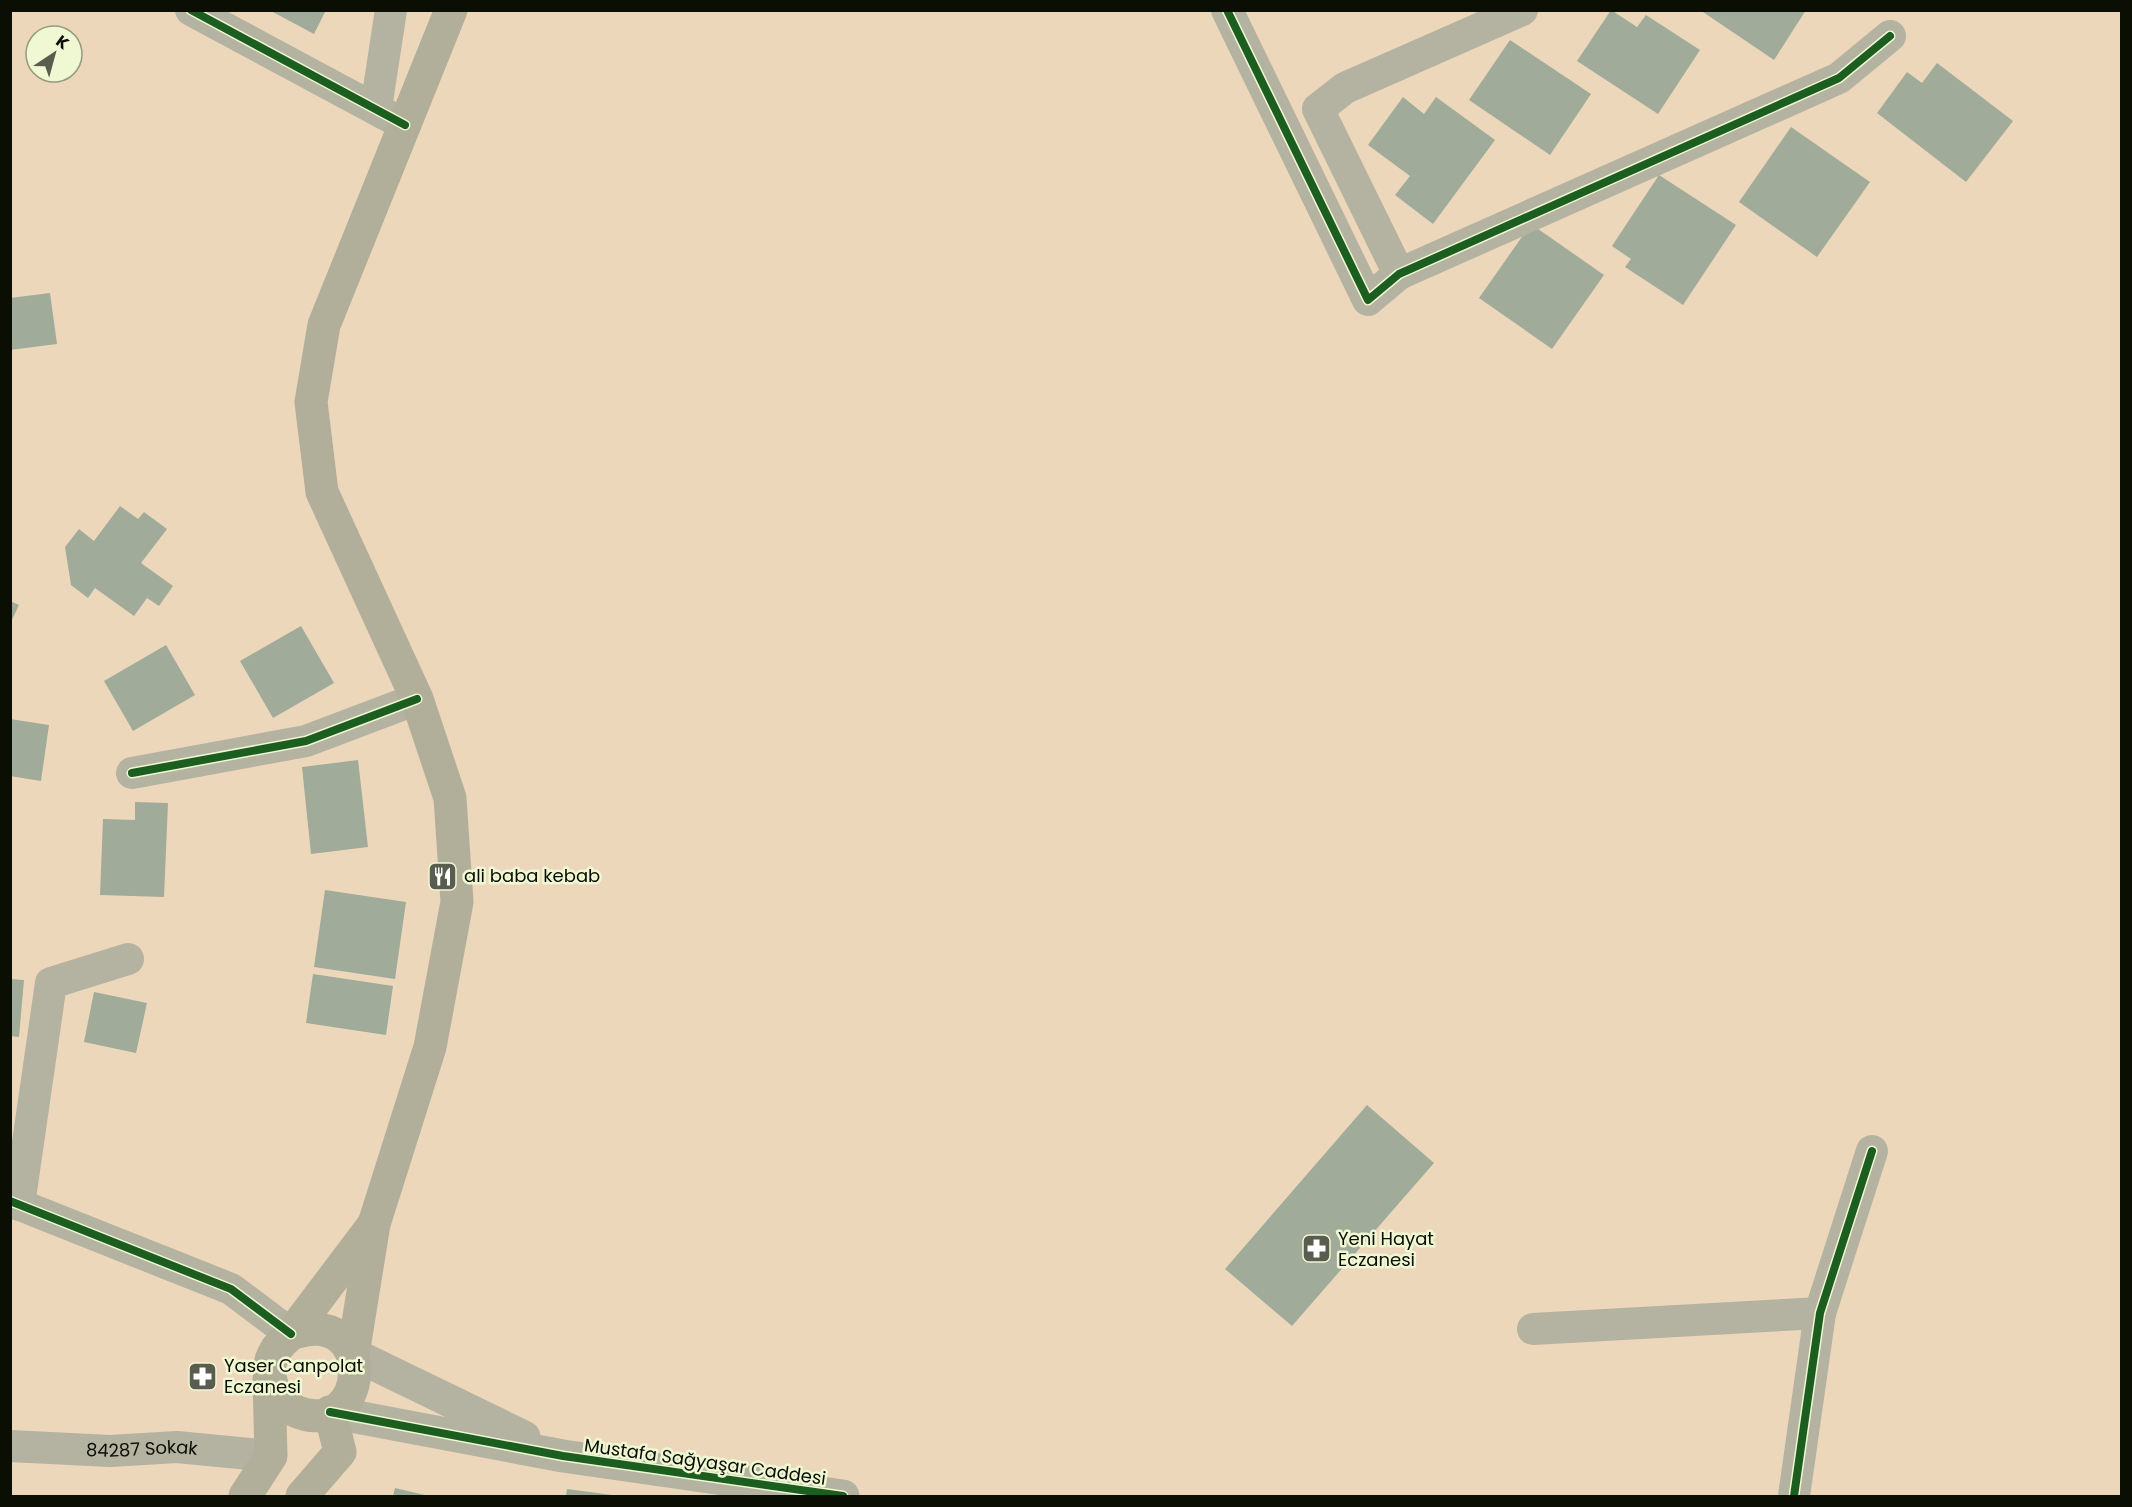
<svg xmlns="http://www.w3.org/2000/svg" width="2132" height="1507" font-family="Poppins,sans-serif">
	<rect width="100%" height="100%" fill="#ebf0db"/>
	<path fill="#edd7bb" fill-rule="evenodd" d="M 10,11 L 2121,11 L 2121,1496 L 11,1496 ZM 36,36 L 72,36 L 72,72 L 36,72 Z"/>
	<g fill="#a0ab99">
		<polygon points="269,10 326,10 314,34"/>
		<polygon points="1611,10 1637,27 1646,15 1700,50 1658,114 1577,61"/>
		<polygon points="1700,10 1806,10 1774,60"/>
		<polygon points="1510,40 1591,94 1550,155 1469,100"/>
		<polygon points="1937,63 2013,121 1966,182 1877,113 1907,72 1922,83"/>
		<polygon points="1403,97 1424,114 1436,97 1495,140 1433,224 1395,195 1410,176 1368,145"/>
		<polygon points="1791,127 1870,182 1817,257 1739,202"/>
		<polygon points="1659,175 1736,225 1683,305 1625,267 1631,259 1612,246"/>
		<polygon points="1531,224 1604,275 1552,349 1479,298"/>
		<polygon points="50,293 57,344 10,350 10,298"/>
		<polygon points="120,506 138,519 144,512 167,529 141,563 173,586 159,606 147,598 134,616 95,588 88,598 71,585 65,547 79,529 94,541"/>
		<polygon points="10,601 19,605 10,624"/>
		<polygon points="301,626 334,683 273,718 240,661"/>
		<polygon points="166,645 195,695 133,731 104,681"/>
		<polygon points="10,719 49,725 41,781 10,776"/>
		<polygon points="358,760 368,847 311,854 302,767"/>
		<polygon points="135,802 168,803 164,897 100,895 103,819 135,820"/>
		<polygon points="325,890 406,902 395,979 314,967"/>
		<polygon points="313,974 393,986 386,1035 306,1023"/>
		<polygon points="10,979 24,980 19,1037 10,1036"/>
		<polygon points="94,992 147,1003 136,1053 84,1042"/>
		<polygon points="1367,1105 1434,1163 1292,1326 1225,1269"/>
		<polygon points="395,1488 429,1496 393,1496"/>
		<polygon points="567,1489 612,1495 612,1496 566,1496"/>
	</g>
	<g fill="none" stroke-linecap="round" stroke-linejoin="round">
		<g stroke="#b4b2a0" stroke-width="32">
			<polyline points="191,10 405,125"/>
			<polyline points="1227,10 1368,300 1399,274 1839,78 1890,36"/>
			<polyline points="376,108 391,10"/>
			<polyline points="1399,274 1318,109 1345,88 1522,10"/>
			<polyline points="132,773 306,741 417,699"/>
			<polyline points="10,1201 231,1289 291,1334"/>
			<polyline points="19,1205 51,983 128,959"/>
			<polyline points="1533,1329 1820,1313"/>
			<path id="s1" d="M 10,1446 L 110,1451 L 177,1447 L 271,1456"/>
			<polyline points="1794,1496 1820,1313 1872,1151"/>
		</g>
		<g stroke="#b4b2a0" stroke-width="33">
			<polyline points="353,1354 524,1437"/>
			<polyline points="330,1412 563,1456 843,1496"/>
		</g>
		<g stroke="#b1af9a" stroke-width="33">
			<path d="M 291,1334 C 381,1302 370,1446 293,1410 C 274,1401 264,1374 273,1355 C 277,1346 283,1341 291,1334 L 371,1228"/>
			<polyline points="353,1354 374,1224 430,1047 457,902 450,798 417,699 322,492 311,402 324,325 451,10"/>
			<polyline points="245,1496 271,1456 269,1379"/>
			<polyline points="302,1496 340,1452 330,1412"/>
		</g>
		<defs>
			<g id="cycleway">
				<polyline points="191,10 405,125"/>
				<polyline points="1227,10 1368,300 1399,274 1839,78 1890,36"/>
				<polyline points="132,773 306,741 417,699"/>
				<polyline points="10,1201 231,1289 291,1334"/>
				<polyline points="330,1412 563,1456 843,1496"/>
				<polyline points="1794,1496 1820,1313 1872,1151"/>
			</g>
		</defs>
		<use href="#cycleway" stroke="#eff8d3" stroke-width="11"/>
		<use href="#cycleway" stroke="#1b5e20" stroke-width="8"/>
	</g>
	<defs>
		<symbol id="restaurant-square" viewBox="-11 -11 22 22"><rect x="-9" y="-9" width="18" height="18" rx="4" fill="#595d4f" stroke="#eff8d3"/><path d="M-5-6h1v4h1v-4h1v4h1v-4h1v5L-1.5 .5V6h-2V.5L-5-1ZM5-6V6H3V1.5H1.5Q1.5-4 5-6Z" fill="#fff"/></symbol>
		<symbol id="pharmacy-square" viewBox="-11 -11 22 22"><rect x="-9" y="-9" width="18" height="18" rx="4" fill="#595d4f" stroke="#eff8d3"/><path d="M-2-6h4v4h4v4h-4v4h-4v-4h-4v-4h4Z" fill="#fff"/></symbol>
	</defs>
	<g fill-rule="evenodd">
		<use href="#restaurant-square" x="426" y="860" width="33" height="33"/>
		<use href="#pharmacy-square" x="1300" y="1232" width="33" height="33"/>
		<use href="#pharmacy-square" x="186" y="1360" width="33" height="33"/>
	</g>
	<g text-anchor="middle" stroke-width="5" stroke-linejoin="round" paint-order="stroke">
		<g font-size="18" fill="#0b0e03" stroke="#eff8d3" text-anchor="start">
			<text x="464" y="882">ali baba kebab</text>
			<text x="1338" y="1245">Yeni Hayat<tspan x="1338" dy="21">Eczanesi</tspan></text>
			<text x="224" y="1372">Yaser Canpolat<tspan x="224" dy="21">Eczanesi</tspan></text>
		</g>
		<g font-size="18" fill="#0b0e03" stroke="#eff8d3">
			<text dy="6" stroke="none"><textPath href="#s1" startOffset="132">84287 Sokak</textPath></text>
			<text transform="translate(705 1462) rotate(8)" y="6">Mustafa Sağyaşar Caddesi</text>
		</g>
	</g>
	<rect width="2132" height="1507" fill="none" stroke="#0b0e03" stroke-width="24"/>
	<g transform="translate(54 54) rotate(36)"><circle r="28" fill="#eff8d3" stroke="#949a80" stroke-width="1.5"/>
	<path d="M0-4.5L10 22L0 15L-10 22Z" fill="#595d4f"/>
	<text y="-9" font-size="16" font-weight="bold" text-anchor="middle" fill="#0b0e03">K</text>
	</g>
</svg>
